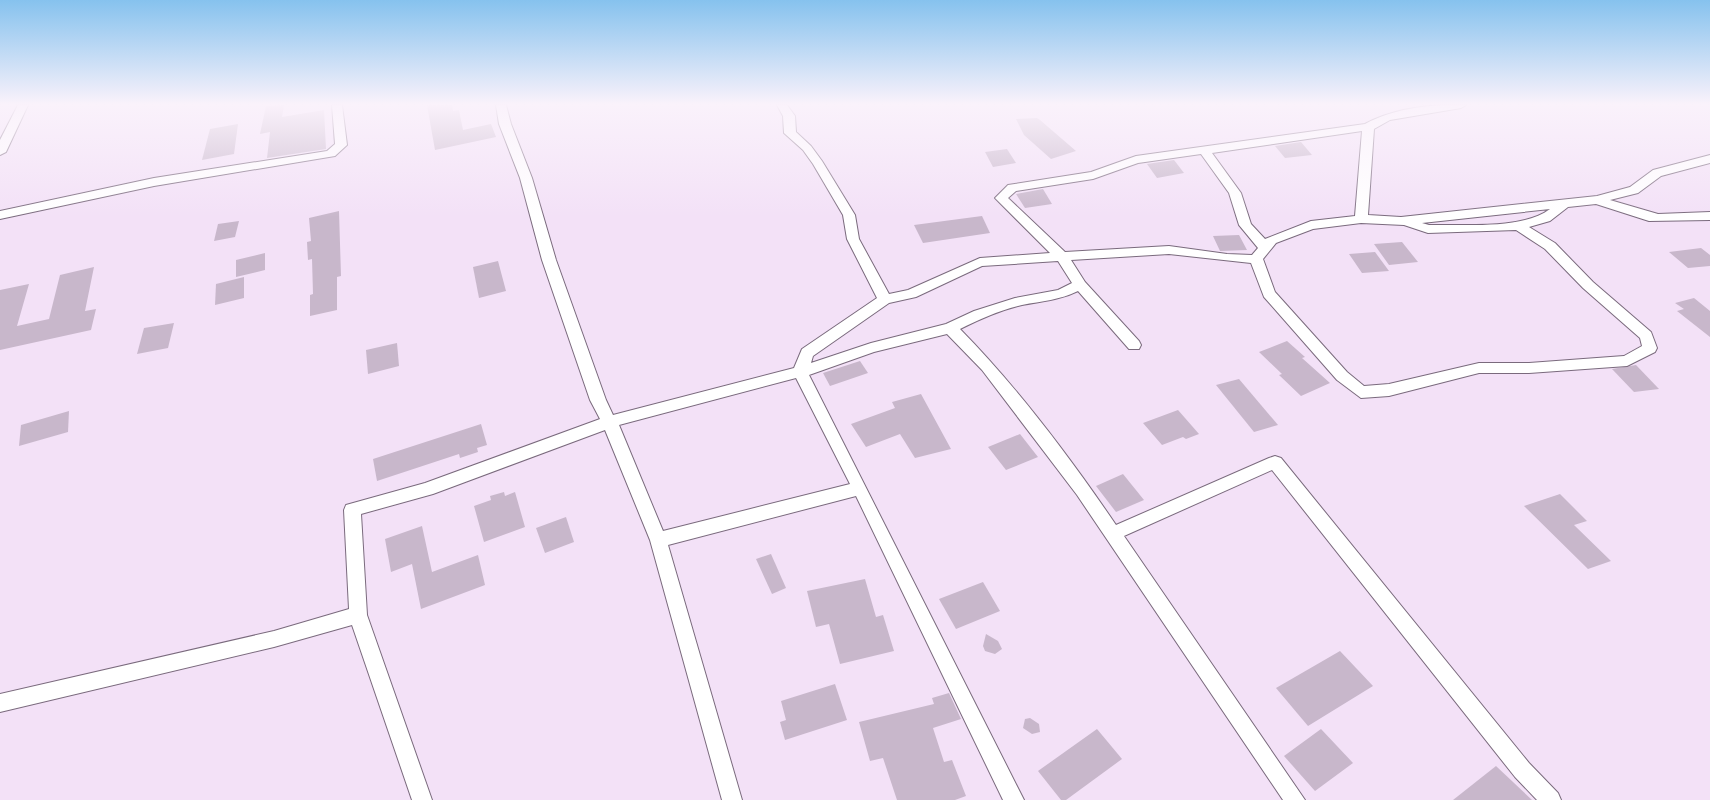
<svg xmlns="http://www.w3.org/2000/svg" width="1710" height="800" font-family="'Nunito Sans',sans-serif">
	<rect width="100%" height="100%" fill="#f3e1f7"/>
	<g fill="#c8b7cb">
		<polygon points="284,105 282,117 324,110 326,149 267,158 270,132 260,134 266,106"/>
		<polygon points="427,105 452,105 453,111 459,110 463,130 491,124 496,137 435,150"/>
		<polygon points="1037,118 1040,120 1076,151 1051,159 1024,135 1016,119"/>
		<polygon points="238,124 234,154 202,160 210,129"/>
		<polygon points="1301,142 1312,155 1285,158 1275,146"/>
		<polygon points="1007,149 1016,163 993,167 985,152"/>
		<polygon points="1174,160 1184,173 1157,178 1147,164"/>
		<polygon points="1043,189 1052,204 1025,208 1016,194"/>
		<polygon points="339,211 341,276 337,277 337,310 310,316 310,295 313,294 312,259 308,260 307,242 311,241 309,218"/>
		<polygon points="982,216 990,233 923,243 914,225"/>
		<polygon points="239,221 235,237 214,241 218,224"/>
		<polygon points="1239,235 1247,250 1220,251 1213,236"/>
		<polygon points="1402,242 1418,262 1389,265 1374,244"/>
		<polygon points="1701,248 1710,255 1710,266 1688,268 1669,252"/>
		<polygon points="1375,252 1389,271 1362,273 1349,254"/>
		<polygon points="265,253 265,270 236,277 236,260"/>
		<polygon points="498,261 506,291 479,298 473,267"/>
		<polygon points="94,267 85,311 96,309 91,330 0,350 0,290 29,284 17,326 49,319 60,275"/>
		<polygon points="244,277 244,298 215,305 216,284"/>
		<polygon points="1694,298 1710,311 1710,337 1677,311 1684,309 1675,303"/>
		<polygon points="174,323 168,348 137,354 144,328"/>
		<polygon points="1287,341 1305,357 1302,358 1330,383 1301,396 1279,375 1282,374 1259,352"/>
		<polygon points="397,343 399,366 368,374 366,350"/>
		<polygon points="860,361 868,373 830,386 823,373"/>
		<polygon points="1636,365 1659,389 1634,392 1612,369"/>
		<polygon points="1239,379 1278,425 1254,432 1216,385"/>
		<polygon points="921,394 951,449 915,458 900,434 866,447 851,424 895,408 892,402"/>
		<polygon points="1178,410 1199,434 1186,439 1183,437 1162,445 1143,423"/>
		<polygon points="69,411 68,432 19,446 21,425"/>
		<polygon points="481,424 487,445 477,448 478,452 460,458 459,454 377,481 373,459"/>
		<polygon points="1020,434 1038,457 1006,470 988,447"/>
		<polygon points="1123,474 1144,500 1116,512 1096,486"/>
		<polygon points="504,492 505,496 515,492 525,527 484,542 474,506 491,500 490,496"/>
		<polygon points="1560,494 1587,521 1574,525 1611,561 1588,569 1524,506"/>
		<polygon points="566,517 574,542 545,553 536,528"/>
		<polygon points="422,526 432,572 478,555 485,585 421,609 412,564 391,572 385,539"/>
		<polygon points="771,554 786,588 772,594 756,559"/>
		<polygon points="865,579 876,617 883,615 894,651 840,664 829,624 816,627 807,591"/>
		<polygon points="983,582 1000,611 956,629 939,599"/>
		<polygon points="986,634 998,641 1002,649 995,654 985,651 983,646"/>
		<polygon points="1340,651 1373,686 1308,726 1276,688"/>
		<polygon points="835,684 847,720 785,740 780,722 786,720 781,701"/>
		<polygon points="949,693 961,719 933,728 944,762 952,760 966,796 955,800 897,800 883,758 870,761 859,722 934,704 932,698"/>
		<polygon points="1030,718 1039,724 1040,732 1032,734 1023,728 1025,719"/>
		<polygon points="1097,729 1122,759 1066,800 1061,800 1038,771"/>
		<polygon points="1321,729 1353,763 1315,791 1284,756"/>
		<polygon points="1496,766 1532,800 1453,800"/>
	</g>
	<g fill="none" stroke-linecap="round" stroke-linejoin="round">
		<defs>
			<g id="minor">
				<polygon points="18,105 28,105 6,152 0,155 0,140"/>
				<polygon points="332,105 342,105 347,145 335,156 154,186 0,219 0,211 154,178 327,151 335,144"/>
				<path d="M 496,105 L 506,105 L 511,124 L 532,178 L 556,260 L 606,400 L 613,415 L 794,368 L 802,349 L 877,298 L 847,239 L 843,215 L 813,164 L 803,150 L 784,133 L 783,116 L 777,105 L 787,105 L 795,116 L 796,132 L 811,146 L 822,161 L 855,215 L 859,239 L 889,294 L 908,290 L 980,258 L 1050,253 L 995,198 L 1008,185 L 1091,172 L 1136,156 L 1365,124 C 1395,108 1433,104 1466,105 L 1461,108 L 1390,120 L 1374,129 L 1368,215 L 1401,217 L 1597,196 L 1630,187 L 1653,170 L 1710,155 L 1710,163 L 1661,176 L 1638,193 L 1610,200 L 1658,214 L 1710,212 L 1710,220 L 1649,221 L 1596,204 L 1568,207 L 1550,221 L 1529,227 L 1555,243 L 1593,282 L 1651,332 L 1657,348 L 1655,352 L 1627,366 L 1529,373 L 1479,373 L 1389,396 L 1361,398 L 1337,380 L 1264,297 L 1251,263 L 1169,254 L 1071,260 L 1085,282 L 1139,341 L 1141,345 L 1139,349 L 1129,349 L 1078,291 C 1060,300 1042,301 1022,305 C 1000,310 980,319 960,329 C 1018,388 1069,456 1116,525 L 1269,458 L 1275,456 L 1281,458 L 1529,763 L 1558,793 L 1561,800 L 1537,800 L 1515,777 L 1272,470 L 1124,536 L 1305,800 L 1283,800 L 1077,495 L 982,370 L 947,334 L 874,352 L 809,375 L 1024,800 L 1003,800 L 856,496 L 668,545 L 742,800 L 722,800 L 650,540 L 605,430 L 433,494 L 361,514 L 367,615 L 432,800 L 412,800 L 352,625 L 274,647 L 0,712 L 0,694 L 274,631 L 349,609 L 344,510 L 346,505 L 425,483 L 600,419 L 590,400 L 542,260 L 520,178 L 499,124 ZM 1362,131 L 1355,216 L 1311,221 L 1265,239 L 1251,224 L 1241,193 L 1212,153 ZM 1201,154 L 1229,193 L 1239,225 L 1258,248 L 1252,255 L 1227,254 L 1169,246 L 1065,252 L 1008,198 L 1016,191 L 1093,179 L 1138,163 ZM 1550,209 C 1522,230 1463,224 1429,225 L 1422,223 ZM 1361,223 L 1404,225 L 1428,233 L 1516,230 L 1545,249 L 1583,288 L 1640,338 L 1642,346 L 1624,356 L 1529,363 L 1479,363 L 1389,384 L 1364,386 L 1347,372 L 1275,292 L 1263,259 L 1276,243 L 1313,229 ZM 1058,261 L 1072,283 L 1058,290 L 1015,298 L 974,311 L 946,324 L 871,343 L 811,363 L 813,356 L 889,303 L 916,297 L 982,266 ZM 796,378 L 850,484 L 663,531 L 619,425 Z"/>
			</g>
		</defs>
		<use href="#minor" stroke="#7a6a7d" stroke-width="2"/>
		<use href="#minor" fill="#fff" fill-rule="evenodd"/>
	</g>
	<linearGradient id="sky" x2="0" y2="1"><stop stop-color="#86c2ee"/><stop offset="0.48" stop-color="#faf2fb"/><stop offset="1" stop-color="#faf2fb" stop-opacity="0"/></linearGradient>
	<rect width="1710" height="217" fill="url(#sky)"/>
</svg>
